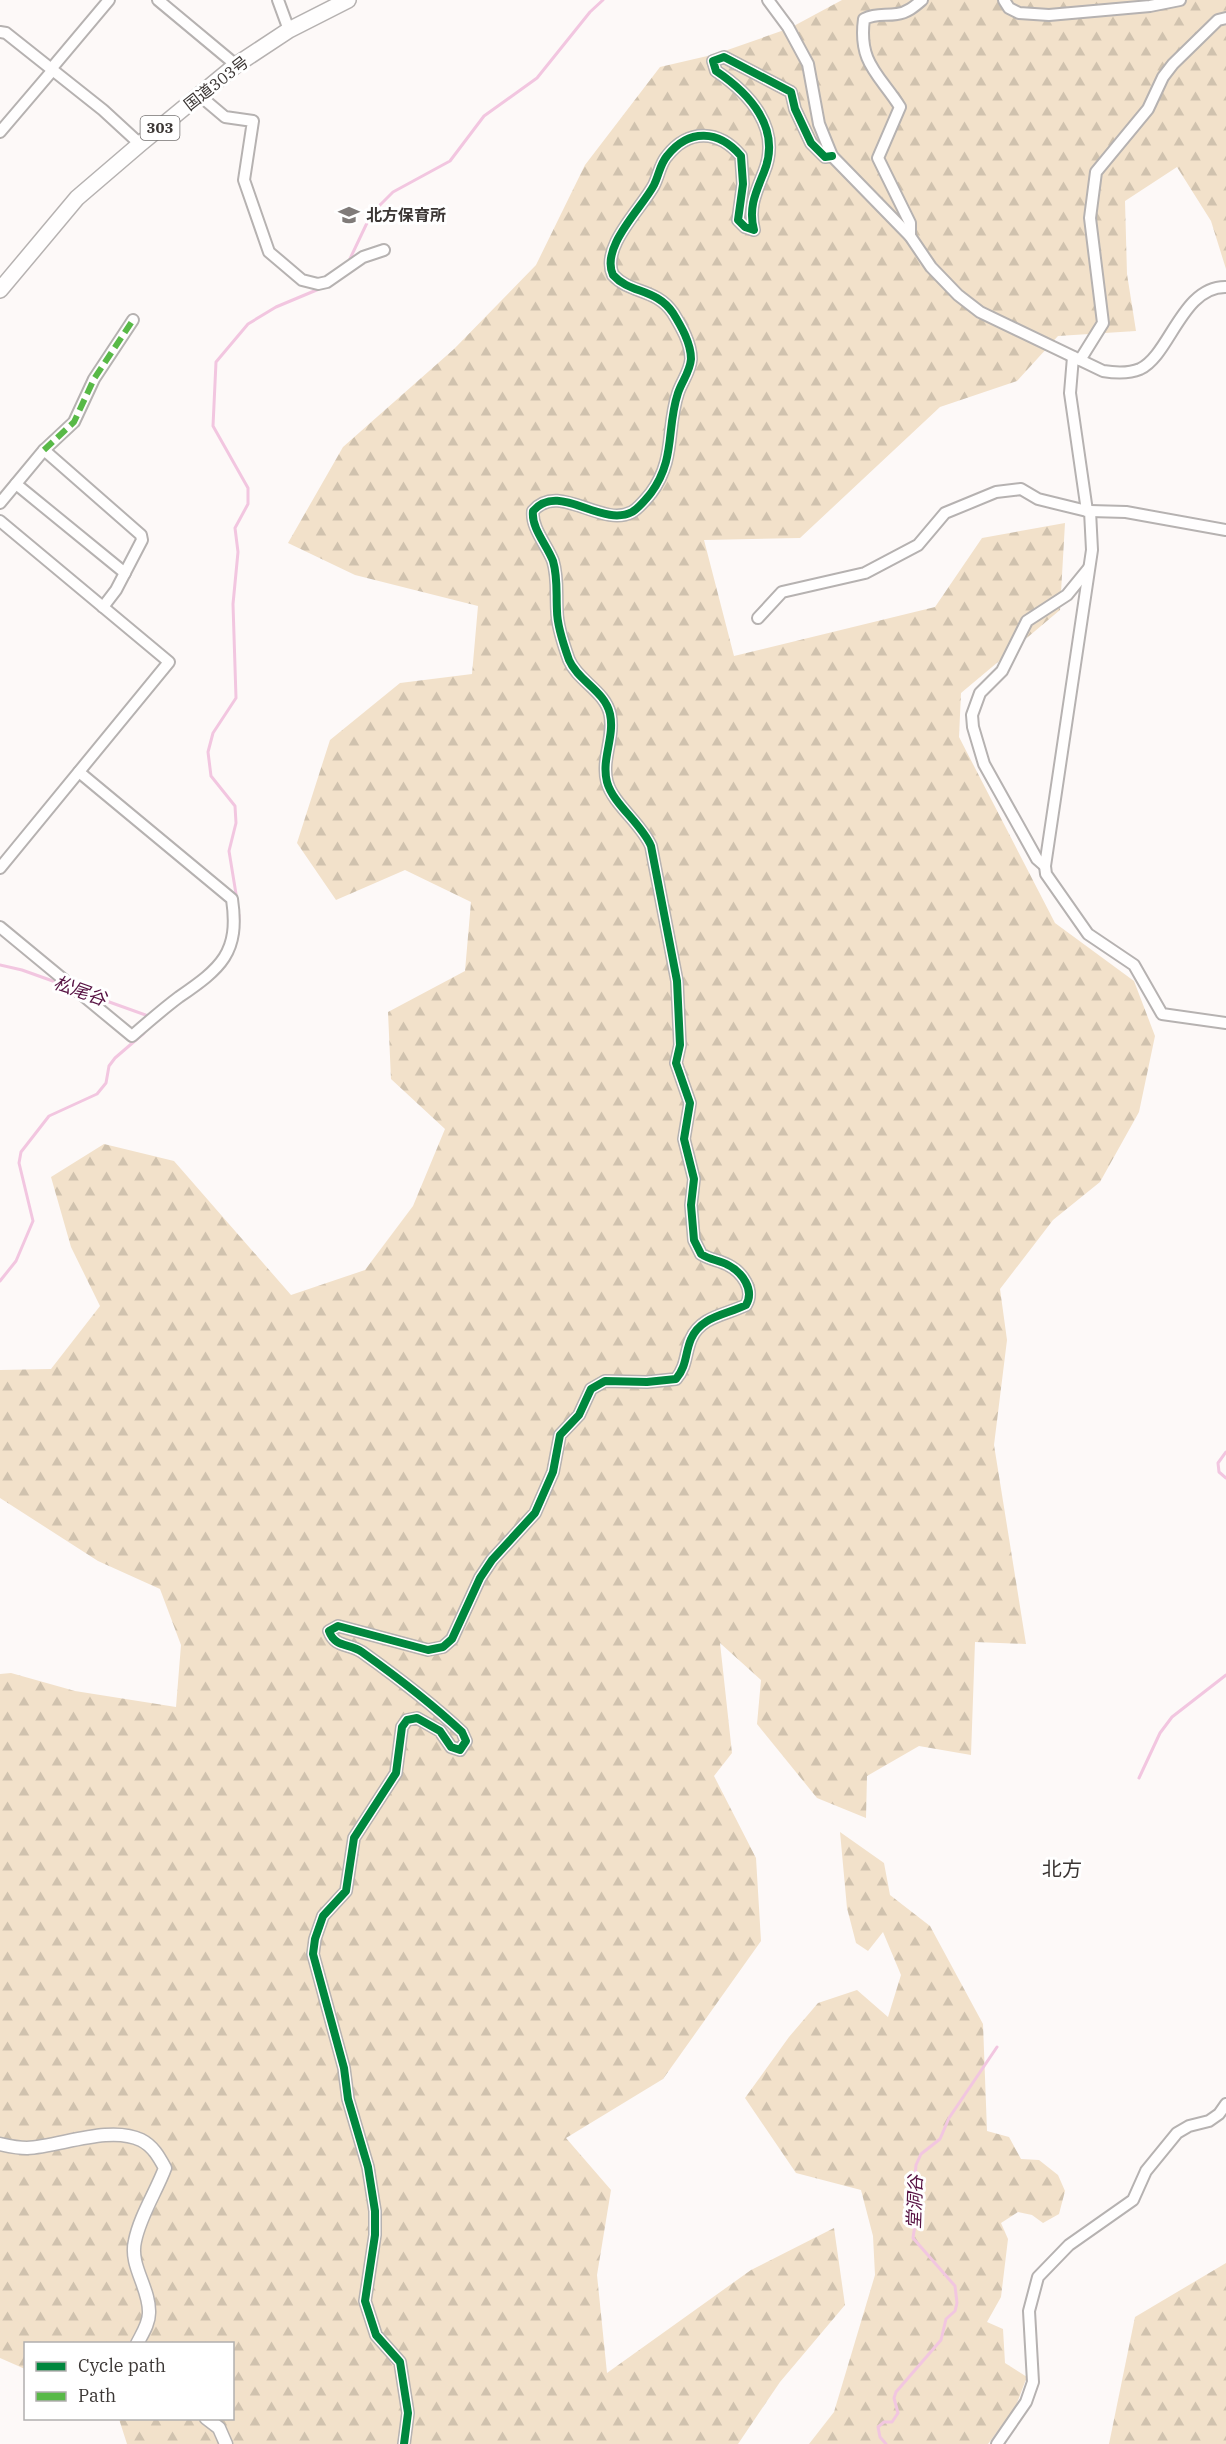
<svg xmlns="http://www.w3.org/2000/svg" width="1226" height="2444" font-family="'IBM Plex Serif','Noto Sans JP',serif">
	<defs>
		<pattern id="forest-firs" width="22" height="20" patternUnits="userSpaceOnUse" patternTransform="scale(1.5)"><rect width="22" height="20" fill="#f2e1ca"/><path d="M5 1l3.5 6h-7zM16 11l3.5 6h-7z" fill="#d0c2ae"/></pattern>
	</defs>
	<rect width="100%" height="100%" fill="#fdf9f8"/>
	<g fill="url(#forest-firs)">
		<polygon points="842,0 1226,0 1226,269 1211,221 1177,167 1125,201 1127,274 1136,331 1058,336 1017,381 940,407 800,538 704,540 734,656 935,607 982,538 1065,523 1060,610 961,693 959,737 1055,923 1134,981 1155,1036 1139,1112 1100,1182 1053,1220 1000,1289 1007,1340 994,1445 1026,1644 975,1642 971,1755 919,1746 867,1776 866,1818 817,1798 757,1724 761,1680 720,1643 732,1753 714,1776 756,1858 761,1941 663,2079 566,2138 611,2190 597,2275 607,2373 751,2270 834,2228 845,2305 780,2382 738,2444 127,2444 119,2419 232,2418 232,2344 26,2344 25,2369 0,2358 0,1674 11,1673 75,1691 176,1707 181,1645 160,1589 98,1561 0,1498 0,1370 51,1369 100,1306 71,1247 51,1177 104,1144 174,1161 291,1295 365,1270 413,1206 445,1129 391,1079 388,1012 465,971 471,902 405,870 336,900 297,843 330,740 400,683 472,674 478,606 355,575 288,543 343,447 454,349 536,265 585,165 660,67 716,54 790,28"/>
		<polygon points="840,1832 884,1863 890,1895 930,1926 983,2024 987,2131 1009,2137 1021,2159 1039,2160 1058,2175 1065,2191 1059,2214 1043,2223 1032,2215 1018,2212 1001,2223 1008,2239 1001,2297 987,2322 1003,2329 1005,2363 1027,2377 1015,2408 988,2444 809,2444 834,2412 875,2275 873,2236 861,2190 796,2173 745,2098 789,2037 818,2003 857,1990 888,2017 901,1975 883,1932 868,1951 856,1943 847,1908"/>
		<polygon points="1226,2263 1226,2444 1109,2444 1135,2317"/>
	</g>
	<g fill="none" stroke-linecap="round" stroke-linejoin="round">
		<g stroke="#f2c6e0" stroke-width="3">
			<polyline points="348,263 366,225 378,207 393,192 450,161 484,116 537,78 590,12 603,0"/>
			<polyline points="237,900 229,851 236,823 235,806 211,776 208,752 213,733 236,698 233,604 238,552 235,528 248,504 248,488 213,426 216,362 248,324 276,307 319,289"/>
			<polyline points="231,955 238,934 239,915"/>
			<polyline points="0,965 22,970 64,985"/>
			<polyline points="201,988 226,963"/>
			<polyline points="87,994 151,1017"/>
			<polyline points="0,1281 16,1261 33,1221 19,1163 21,1152 49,1116 97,1094 106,1083 109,1066 115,1058 144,1033"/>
			<polyline points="1226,1452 1218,1463 1219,1472 1226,1478"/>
			<polyline points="1139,1778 1160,1733 1172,1717 1226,1675"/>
			<polyline points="886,2444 880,2437 878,2427 884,2422 892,2422 898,2413 894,2398 896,2392 941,2340 946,2319 955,2311 957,2303 955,2286 913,2238 915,2225 912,2209 916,2165 921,2154 940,2139 949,2118 997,2047"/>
		</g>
		<defs>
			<g id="minor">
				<polyline points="158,0 236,65"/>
				<polyline points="278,0 289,30"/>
				<path d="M 768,0 L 788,27 L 808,64 L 819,124 L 832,156 L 910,236 L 931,267 L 958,295 L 980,312 L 1103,371 C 1115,373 1128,374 1140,369 C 1170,355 1182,286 1226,287"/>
				<polyline points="1004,0 1009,8 1019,13 1049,15 1150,6 1180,0"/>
				<polyline points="0,32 6,33 103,110 140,144"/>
				<polyline points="51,69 109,0"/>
				<polyline points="199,95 225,117 253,121 244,180 269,252 302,280 318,284 327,282 363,257 384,250"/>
				<polyline points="0,132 52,71"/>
				<path d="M 910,236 L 910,223 L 878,158 L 900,107 C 879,74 858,63 864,19 C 877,13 884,16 897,14 C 907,13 915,6 922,0"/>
				<polyline points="1073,357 1070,393 1087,511 1090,511 1092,550 1045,866 1046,874 1088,934 1134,965 1162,1014 1226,1023"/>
				<polyline points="1080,360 1103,323 1090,218 1096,172 1148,109 1163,77 1173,64 1218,20 1226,18"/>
				<polyline points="44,450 74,422 94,379 133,320"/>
				<polyline points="16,484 125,573"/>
				<polyline points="0,503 44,450 141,535 142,540 116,590 103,607"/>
				<polyline points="1090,511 1126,512 1226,530"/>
				<polyline points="0,521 169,662 0,868"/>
				<polyline points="758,618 782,592 865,573 918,545 945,513 996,492 1021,489 1038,499 1087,511"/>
				<polyline points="1045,866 1037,859 984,764 973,727 972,715 980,693 1002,671 1027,621 1067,595 1089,568"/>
				<path d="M 0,927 L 132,1036 C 148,1022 163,1009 179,997 C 221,968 240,953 232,899 L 79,772"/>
				<path d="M 404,2444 L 408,2413 L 400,2362 L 376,2335 L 365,2301 L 375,2235 L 375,2211 L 368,2167 L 348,2099 L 344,2068 L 313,1954 L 315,1939 L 323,1916 L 346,1891 L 354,1838 L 396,1773 L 402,1727 L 407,1720 L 417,1718 L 440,1731 L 451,1747 L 460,1750 L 466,1741 L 462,1732 C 430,1702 397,1677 362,1652 C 349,1643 335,1648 329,1631 L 338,1626 L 428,1650 L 443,1647 L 452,1639 L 480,1578 L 492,1560 L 535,1513 L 553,1472 L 560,1435 L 579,1415 L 591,1389 L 605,1381 L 647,1382 L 676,1379 C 687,1366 685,1353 691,1339 C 701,1316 726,1315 746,1305 C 755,1290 742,1272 728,1265 C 719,1260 710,1260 701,1254 L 694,1240 L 691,1205 L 694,1179 L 684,1139 L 690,1103 L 676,1063 L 680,1045 L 677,981 L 651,846 C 641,823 613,804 607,782 C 601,759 615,737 610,714 C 605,691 578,681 569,660 C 564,646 557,625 557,611 C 556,593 558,578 553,561 C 547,545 531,528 533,511 C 559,481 601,528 632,512 C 639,508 646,499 651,493 C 676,459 666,429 678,393 C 682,381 690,372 691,359 C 691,343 681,326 673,313 C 656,288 630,294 613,275 C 600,247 642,208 654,185 C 659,175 660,164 667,156 C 689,128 719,130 741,156 L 743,184 L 738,220 L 745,227 L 754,230 C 748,208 756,192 764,172 C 782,128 749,93 716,71 L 713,61 L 724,57 L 791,92 L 795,109 L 811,143 L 825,157 L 832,156"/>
				<polyline points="997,2444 1026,2402 1033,2382 1029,2311 1038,2277 1069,2245 1133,2200 1146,2171 1177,2133 1189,2126 1209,2121 1219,2114 1226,2104"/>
			</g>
			<g id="major">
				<path d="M 0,2144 C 9,2146 19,2148 27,2148 C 61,2146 110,2125 141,2140 C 153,2146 159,2157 165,2168 C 156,2192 140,2216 135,2241 C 129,2266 150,2288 149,2313 C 149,2324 142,2334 137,2344"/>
				<polyline points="206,2418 219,2428 226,2444"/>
			</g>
			<polyline id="highway" points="0,290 77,198 140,144 236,65 289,30 348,0"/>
		</defs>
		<use href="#minor" stroke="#b6b2b1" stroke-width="14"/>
		<use href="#major" stroke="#b6b2b1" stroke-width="15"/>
		<use href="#highway" stroke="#b6b2b1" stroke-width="18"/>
		<use href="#minor" stroke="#fffefe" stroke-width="10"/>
		<use href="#major" stroke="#fffefe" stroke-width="12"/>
		<use href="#highway" stroke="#fffefe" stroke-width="15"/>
		<polyline stroke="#58b947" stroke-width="6" stroke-dasharray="12 6" stroke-linecap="butt" points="44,450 74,422 94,379 133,320"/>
		<defs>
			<path id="cycleway" d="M 404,2444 L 408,2413 L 400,2362 L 376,2335 L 365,2301 L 375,2235 L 375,2211 L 368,2167 L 348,2099 L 344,2068 L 313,1954 L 315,1939 L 323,1916 L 346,1891 L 354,1838 L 396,1773 L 402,1727 L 407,1720 L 417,1718 L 440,1731 L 451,1747 L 460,1750 L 466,1741 L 462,1732 C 430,1702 397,1677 362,1652 C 349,1643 335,1648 329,1631 L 338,1626 L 428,1650 L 443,1647 L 452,1639 L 480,1578 L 492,1560 L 535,1513 L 553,1472 L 560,1435 L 579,1415 L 591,1389 L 605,1381 L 647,1382 L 676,1379 C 687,1366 685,1353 691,1339 C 701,1316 726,1315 746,1305 C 755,1290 742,1272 728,1265 C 719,1260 710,1260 701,1254 L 694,1240 L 691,1205 L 694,1179 L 684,1139 L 690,1103 L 676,1063 L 680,1045 L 677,981 L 651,846 C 641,823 613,804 607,782 C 601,759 615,737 610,714 C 605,691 578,681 569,660 C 564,646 557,625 557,611 C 556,593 558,578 553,561 C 547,545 531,528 533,511 C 559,481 601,528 632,512 C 639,508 646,499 651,493 C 676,459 666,429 678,393 C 682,381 690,372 691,359 C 691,343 681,326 673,313 C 656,288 630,294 613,275 C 600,247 642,208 654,185 C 659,175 660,164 667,156 C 689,128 719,130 741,156 L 743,184 L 738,220 L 745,227 L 754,230 C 748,208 756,192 764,172 C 782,128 749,93 716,71 L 713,61 L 724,57 L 791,92 L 795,109 L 811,143 L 825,157 L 832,156"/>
		</defs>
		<use href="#cycleway" stroke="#fff" stroke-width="11"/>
		<use href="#cycleway" stroke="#00873e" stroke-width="8"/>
	</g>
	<defs>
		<symbol id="school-bare" viewBox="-9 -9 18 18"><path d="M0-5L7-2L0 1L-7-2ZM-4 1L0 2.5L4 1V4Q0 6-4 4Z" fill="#807b79" stroke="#fff" stroke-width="2.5" paint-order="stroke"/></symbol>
	</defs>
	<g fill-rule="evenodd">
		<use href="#school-bare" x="334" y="200" width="30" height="30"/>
	</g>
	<g text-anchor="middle" stroke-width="6" stroke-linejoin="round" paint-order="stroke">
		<rect fill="#fff" stroke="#767372" stroke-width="1.5" x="140.5" y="116" width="39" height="24" rx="4.5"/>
		<g font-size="15" font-weight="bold" fill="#3c3735">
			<text x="160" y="133">303</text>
		</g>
		<g font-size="16" fill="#3c3735" stroke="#fff">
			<text transform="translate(216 83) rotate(-38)" y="6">国道303号</text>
		</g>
		<g font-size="16" font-weight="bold" fill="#3c3735" stroke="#fff" text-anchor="start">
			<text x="366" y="221">北方保育所</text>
		</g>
		<g font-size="18" font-style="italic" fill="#571243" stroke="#fff">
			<text transform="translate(80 991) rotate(20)" y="6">松尾谷</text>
			<text transform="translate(915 2202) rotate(-88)" y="6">堂洞谷</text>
		</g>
		<g font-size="20" fill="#3c3735" stroke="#fff">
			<text x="1062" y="1876">北方</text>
		</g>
	</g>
	<rect x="24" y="2342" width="210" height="78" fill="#ffffff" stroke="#b1afae" stroke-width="1.5"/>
	<rect x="36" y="2362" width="30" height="9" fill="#00873e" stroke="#b1afae" stroke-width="1.5"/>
	<text x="78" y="2372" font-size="18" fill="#3c3735">Cycle path</text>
	<rect x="36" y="2392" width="30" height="9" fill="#58b947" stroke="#b1afae" stroke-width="1.5"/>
	<text x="78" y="2402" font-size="18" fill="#3c3735">Path</text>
</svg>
